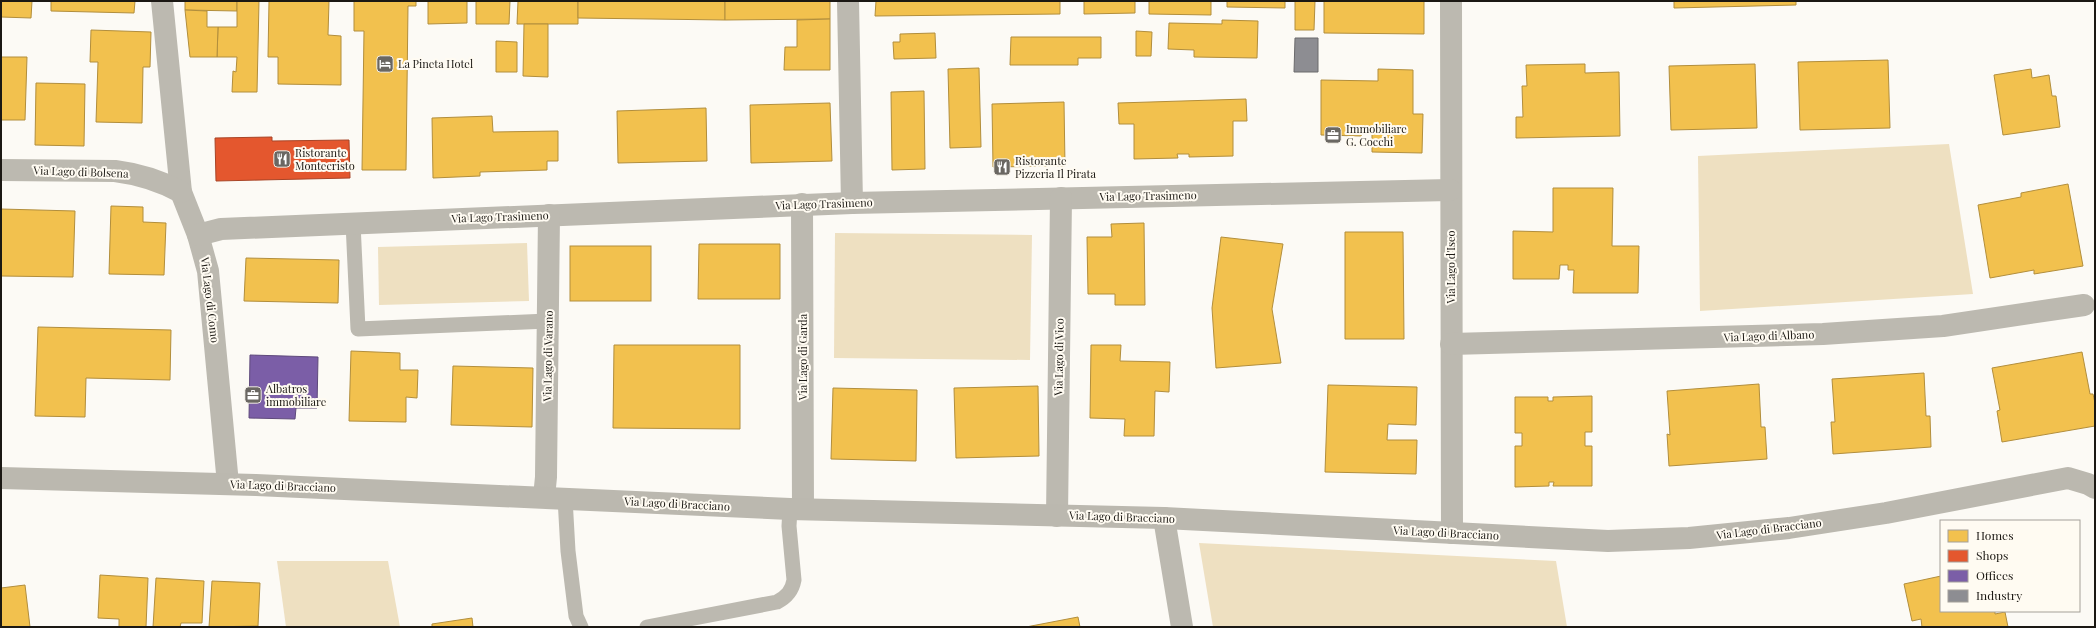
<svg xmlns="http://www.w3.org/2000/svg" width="2096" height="628" font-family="'Playfair Display',serif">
	<rect width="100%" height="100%" fill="#fcfaf5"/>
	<g fill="#eee0c1">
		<polygon points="1949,144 1973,294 1700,311 1698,156"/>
		<polygon points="835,233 1032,235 1030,360 834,358"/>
		<polygon points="527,243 529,301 379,305 378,247"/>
		<polygon points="1199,543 1556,561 1567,627 1213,627"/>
		<polygon points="277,561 388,561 400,627 286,627"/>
	</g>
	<g fill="#f2c14e" stroke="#b28e3c">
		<polygon points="1,1 32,1 31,18 1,17"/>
		<polygon points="51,1 135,1 134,13 51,11"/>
		<polygon points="185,1 237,1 237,11 185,10"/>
		<polygon points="237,1 259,1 257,92 232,92 233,71 236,72 237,57 217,57 218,27 237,27"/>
		<polygon points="269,1 329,1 328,35 341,36 341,85 278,84 278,57 268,57"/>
		<polygon points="354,1 416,1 416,6 408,6 406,170 362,170 364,31 354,31"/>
		<polygon points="428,1 467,1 467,23 428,24"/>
		<polygon points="476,1 510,1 509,24 476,24"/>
		<polygon points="518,1 578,1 578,24 517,24"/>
		<polygon points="578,1 725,1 725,20 578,18"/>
		<polygon points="725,1 830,1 830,19 725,20"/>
		<polygon points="876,1 1060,1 1060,14 875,16"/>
		<polygon points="1084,1 1135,1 1135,13 1084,14"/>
		<polygon points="1149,1 1211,1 1211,15 1149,14"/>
		<polygon points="1227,1 1285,1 1285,8 1227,7"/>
		<polygon points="1295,1 1315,1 1314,30 1295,30"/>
		<polygon points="1324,1 1424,1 1424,34 1324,33"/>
		<polygon points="1674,1 1796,1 1796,5 1674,8"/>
		<polygon points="185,10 207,11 207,27 218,27 217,57 190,57"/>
		<polygon points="830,19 830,70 784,70 785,47 797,47 797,20"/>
		<polygon points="1222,20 1258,21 1257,58 1194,57 1194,50 1168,49 1169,23 1222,24"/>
		<polygon points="524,24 548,24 548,77 523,76"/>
		<polygon points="91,30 151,32 150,67 143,67 142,123 96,122 98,62 90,62"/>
		<polygon points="1136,31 1152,32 1151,56 1136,56"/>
		<polygon points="935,33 936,58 894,59 893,42 900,42 900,34"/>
		<polygon points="1011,37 1101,37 1101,58 1078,58 1078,65 1010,65"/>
		<polygon points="496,41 517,42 517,72 496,72"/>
		<polygon points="1,57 27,57 25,120 1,120"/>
		<polygon points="1888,60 1890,128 1800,130 1798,62"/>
		<polygon points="1585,64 1585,73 1619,72 1620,136 1516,138 1516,117 1523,117 1522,86 1527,86 1526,65"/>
		<polygon points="1755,64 1757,128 1671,130 1669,66"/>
		<polygon points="979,68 981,147 950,148 948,69"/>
		<polygon points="1378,69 1413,70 1413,114 1423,114 1422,153 1372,152 1372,133 1362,133 1361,136 1321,135 1321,80 1378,81"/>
		<polygon points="2031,69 2032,78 2049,75 2052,96 2056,96 2060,127 2003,135 1994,75"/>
		<polygon points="36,83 85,84 84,146 35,145"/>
		<polygon points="924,91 925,169 892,170 891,92"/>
		<polygon points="1246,99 1247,121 1233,121 1233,156 1189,157 1189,154 1177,154 1178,158 1134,159 1134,124 1119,124 1118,103"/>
		<polygon points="1064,102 1065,166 993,167 992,104"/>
		<polygon points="830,103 832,161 751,163 750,105"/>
		<polygon points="706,108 707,161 618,163 617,111"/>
		<polygon points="492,116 493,132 558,131 558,161 547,161 547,170 480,172 480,176 433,178 432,118"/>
		<polygon points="2068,184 2083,266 2034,274 2034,270 1990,278 1978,205 2021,197 2021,193"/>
		<polygon points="1553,188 1613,188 1612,246 1639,246 1638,293 1573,293 1574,270 1568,270 1568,265 1560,265 1559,279 1513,279 1513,231 1553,232"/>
		<polygon points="111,206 143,207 143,222 166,223 164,275 109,274"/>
		<polygon points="1,209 75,211 73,277 1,276"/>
		<polygon points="1144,223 1145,305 1115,305 1115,294 1088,294 1087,237 1112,237 1111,224"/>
		<polygon points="1345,232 1403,232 1404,339 1345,339"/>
		<polygon points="1221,237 1283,244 1272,309 1281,363 1216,368 1212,308"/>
		<polygon points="699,244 780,244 780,299 698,299"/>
		<rect x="570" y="246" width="81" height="55"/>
		<polygon points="246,258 339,260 338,303 244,301"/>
		<polygon points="38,327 171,330 170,380 86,378 85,417 35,416"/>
		<polygon points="614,345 740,345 740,429 613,428"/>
		<polygon points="1091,345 1121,345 1120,361 1170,362 1169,392 1155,391 1154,436 1124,436 1125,419 1090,418"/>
		<polygon points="351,351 400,353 400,370 418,370 417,398 406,397 406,422 349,421"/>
		<polygon points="2082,352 2090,394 2093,394 2095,403 2095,426 2002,442 1997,411 2000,410 1992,368"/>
		<polygon points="453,366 533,368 532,427 451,425"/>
		<polygon points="1924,373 1926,416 1930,416 1931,447 1833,454 1831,422 1835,422 1832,379"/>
		<polygon points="1759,384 1761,427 1765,427 1767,459 1669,466 1667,434 1670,435 1667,391"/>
		<polygon points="1328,385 1417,387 1416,425 1388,424 1387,440 1417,440 1416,474 1325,472"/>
		<polygon points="1038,386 1039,456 956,458 954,388"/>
		<polygon points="833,388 917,390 916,461 831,459"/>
		<polygon points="1592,396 1592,432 1585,432 1585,446 1592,446 1592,486 1553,486 1554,482 1549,482 1549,486 1515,487 1515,446 1522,446 1522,433 1515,433 1515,397 1548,397 1548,401 1553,401 1553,397"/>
		<polygon points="100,575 148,578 146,627 119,627 119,619 98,618"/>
		<polygon points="1941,576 1941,611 1995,611 1995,614 2005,612 2008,627 1922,627 1921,619 1912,621 1904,584"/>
		<polygon points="156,578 204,581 202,623 181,623 180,627 153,627"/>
		<polygon points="212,581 260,583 258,626 209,627"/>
		<polygon points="25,585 30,627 1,627 1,588"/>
		<polygon points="1078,617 1080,627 1026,627"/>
		<polygon points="472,618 473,627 432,627 432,624"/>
	</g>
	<polygon fill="#e4572e" stroke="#a84426" points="272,137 272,141 349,140 350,178 216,181 215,138"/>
	<polygon fill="#7b5ea7" stroke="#5e497b" points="250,355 318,357 317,408 296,408 295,419 249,418"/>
	<polygon fill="#8d8d92" stroke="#6b6a6c" points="1295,38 1318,38 1318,72 1294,72"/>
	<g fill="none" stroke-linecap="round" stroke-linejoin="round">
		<g stroke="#bcb9b0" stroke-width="15">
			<polyline points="353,223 358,329 548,321"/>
			<polyline points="565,498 568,551 576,616 581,627"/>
			<path d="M 647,627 L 777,602 C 787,597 792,591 794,580 L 789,526 L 790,509"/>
		</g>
		<g stroke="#bcb9b0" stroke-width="22">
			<polyline points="162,1 181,192 198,235 208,271 228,484"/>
			<polyline points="848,1 852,203"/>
			<polyline points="1451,1 1452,533"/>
			<path d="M 1,170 L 115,171 C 139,174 159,180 181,192"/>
			<polyline points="802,204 803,509"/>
			<polyline points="198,235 221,229 852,203 1450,190"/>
			<polyline points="1451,344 1823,334 1943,326 2084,305"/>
			<polyline points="544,497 546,477 549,215"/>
			<polyline points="1057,516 1061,198"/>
			<polyline points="1164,518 1182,627"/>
		</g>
		<polyline stroke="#bbb8af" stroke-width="22" points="1,478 256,485 790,509 1164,518 1608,541 1689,538 1789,528 1886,513 2068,478 2088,484 2095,488"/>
	</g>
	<defs>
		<symbol id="hotel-square" viewBox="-11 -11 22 22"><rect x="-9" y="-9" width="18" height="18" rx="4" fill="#6a6762" stroke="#fffbf2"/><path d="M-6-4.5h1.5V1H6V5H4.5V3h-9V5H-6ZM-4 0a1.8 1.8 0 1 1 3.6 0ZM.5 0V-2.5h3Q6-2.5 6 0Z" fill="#fff"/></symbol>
		<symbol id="office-square" viewBox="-11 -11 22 22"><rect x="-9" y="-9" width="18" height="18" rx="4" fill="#6a6762" stroke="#fffbf2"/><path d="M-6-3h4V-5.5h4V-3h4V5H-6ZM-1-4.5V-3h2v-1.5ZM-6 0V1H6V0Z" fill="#fff"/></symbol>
		<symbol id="restaurant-square" viewBox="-11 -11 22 22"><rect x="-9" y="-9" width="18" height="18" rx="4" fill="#6a6762" stroke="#fffbf2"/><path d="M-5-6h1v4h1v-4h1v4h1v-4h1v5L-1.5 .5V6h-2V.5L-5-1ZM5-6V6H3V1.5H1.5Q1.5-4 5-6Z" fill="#fff"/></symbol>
	</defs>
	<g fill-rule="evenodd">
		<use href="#hotel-square" x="375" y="54" width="20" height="20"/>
		<use href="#office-square" x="1323" y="125" width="20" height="20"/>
		<use href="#restaurant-square" x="272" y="149" width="20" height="20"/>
		<use href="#restaurant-square" x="992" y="157" width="20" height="20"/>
		<use href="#office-square" x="243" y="385" width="20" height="20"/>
	</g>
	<g text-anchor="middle" stroke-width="4" stroke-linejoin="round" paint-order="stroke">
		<g font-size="11" fill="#1b1813" stroke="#fffbf2" text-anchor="start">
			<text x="398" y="68">La Pineta Hotel</text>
			<text x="1346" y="133">Immobiliare<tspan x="1346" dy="13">G. Cocchi</tspan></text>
			<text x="295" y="157">Ristorante<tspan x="295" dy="13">Montecristo</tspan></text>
			<text x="1015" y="165">Ristorante<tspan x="1015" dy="13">Pizzeria Il Pirata</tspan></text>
			<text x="266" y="393">Albatros<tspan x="266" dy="13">immobiliare</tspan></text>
		</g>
		<g font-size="11" fill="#1b1813" stroke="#fffbf2">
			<text transform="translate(81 172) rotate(2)" y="4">Via Lago di Bolsena</text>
			<text transform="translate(1148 196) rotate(-1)" y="4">Via Lago Trasimeno</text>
			<text transform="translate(824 204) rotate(-2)" y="4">Via Lago Trasimeno</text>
			<text transform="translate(500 217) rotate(-2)" y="4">Via Lago Trasimeno</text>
			<text transform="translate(1451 267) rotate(-90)" y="4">Via Lago d'Iseo</text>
			<text transform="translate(210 300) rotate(83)" y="4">Via Lago di Como</text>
			<text transform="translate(1769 336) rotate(-2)" y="4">Via Lago di Albano</text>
			<text transform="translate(548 356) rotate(-89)" y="4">Via Lago di Varano</text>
			<text transform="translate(803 357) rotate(-90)" y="4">Via Lago di Garda</text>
			<text transform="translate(1059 357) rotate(-89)" y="4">Via Lago di Vico</text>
			<text transform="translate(283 486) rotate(2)" y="4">Via Lago di Bracciano</text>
			<text transform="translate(677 504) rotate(3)" y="4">Via Lago di Bracciano</text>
			<text transform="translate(1122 517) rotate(2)" y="4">Via Lago di Bracciano</text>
			<text transform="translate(1769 529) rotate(-7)" y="4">Via Lago di Bracciano</text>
			<text transform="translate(1446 533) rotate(3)" y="4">Via Lago di Bracciano</text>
		</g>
	</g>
	<rect width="2096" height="628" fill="none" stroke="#1b1813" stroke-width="4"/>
	<rect x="1940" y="520" width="140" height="92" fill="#fffbf2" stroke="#a4a099"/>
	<rect x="1948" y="530" width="20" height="12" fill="#f2c14e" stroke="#a4a099"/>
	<text x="1976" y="540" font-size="12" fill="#1b1813">Homes</text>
	<rect x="1948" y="550" width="20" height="12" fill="#e4572e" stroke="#a4a099"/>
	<text x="1976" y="560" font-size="12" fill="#1b1813">Shops</text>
	<rect x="1948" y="570" width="20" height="12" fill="#7b5ea7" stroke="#a4a099"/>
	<text x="1976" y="580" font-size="12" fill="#1b1813">Offices</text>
	<rect x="1948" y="590" width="20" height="12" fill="#8d8d92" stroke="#a4a099"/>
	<text x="1976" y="600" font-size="12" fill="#1b1813">Industry</text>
</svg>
